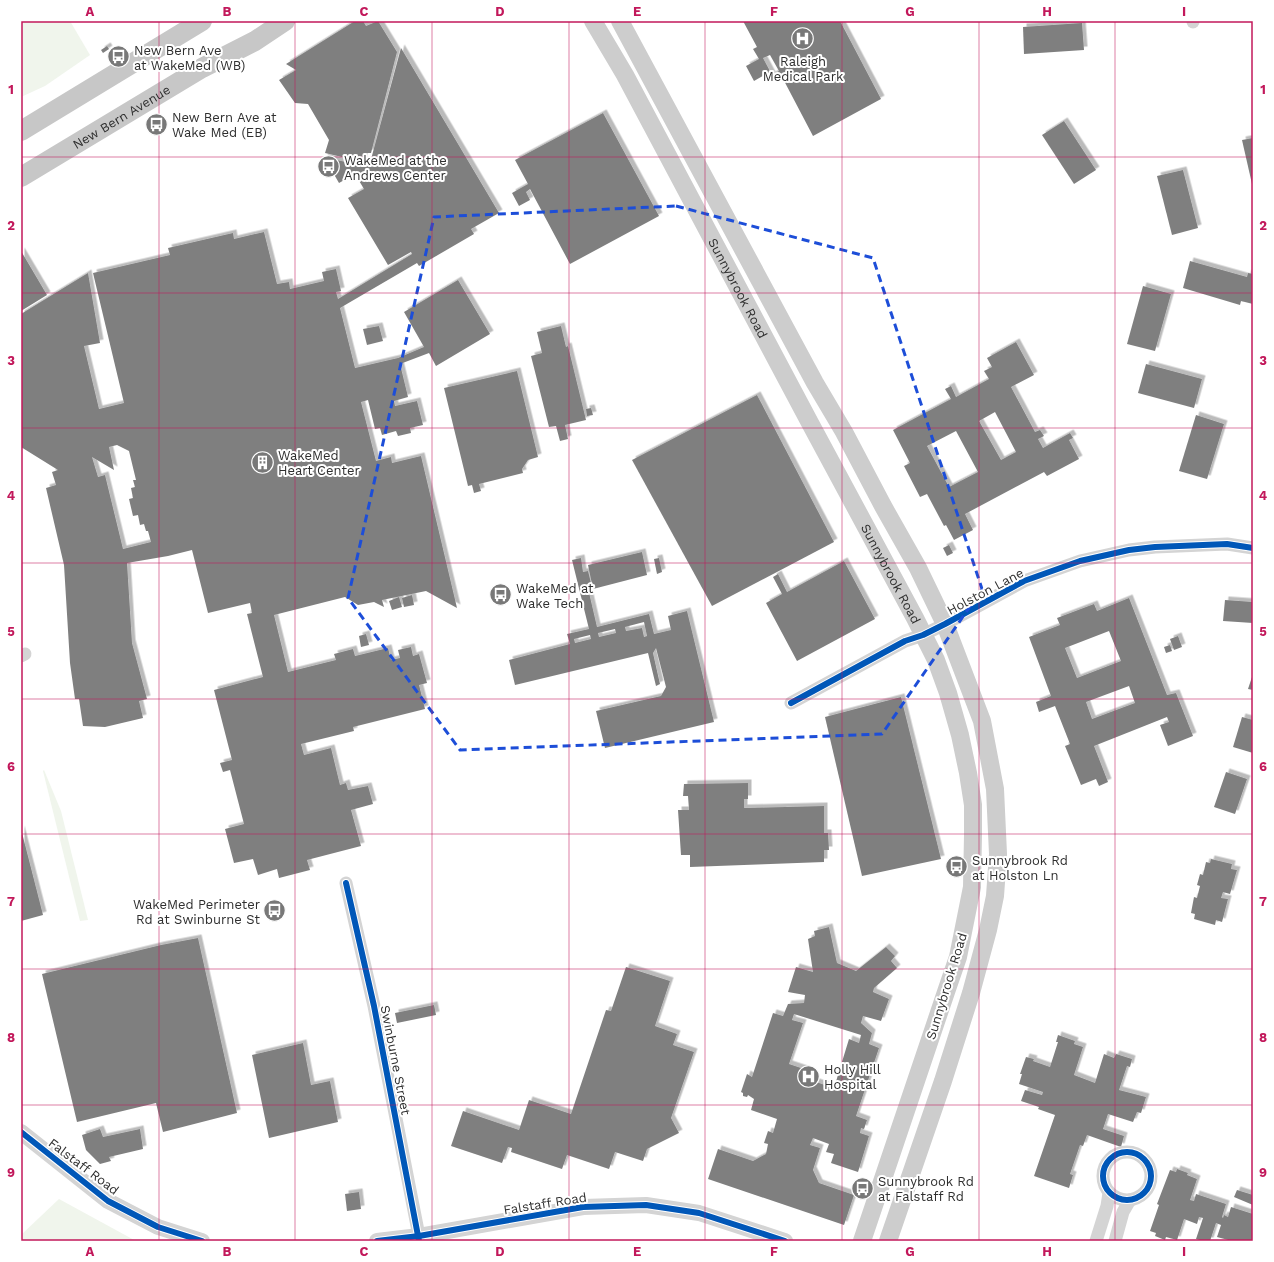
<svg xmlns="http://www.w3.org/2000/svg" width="1274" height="1262" font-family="'Work Sans',sans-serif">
	<defs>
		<filter id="shadow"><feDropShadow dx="3.5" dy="-3.5" stdDeviation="0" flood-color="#0004"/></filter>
	</defs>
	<rect width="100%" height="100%" fill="#fff"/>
	<g fill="#f0f5ec">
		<polygon points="21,21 70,21 90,55 45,86 21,97"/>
		<polygon points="44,770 61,811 88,920 80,921 43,771"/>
		<polygon points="59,1199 136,1241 21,1241 21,1235"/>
	</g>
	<g fill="#7f7f7f" fill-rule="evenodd" filter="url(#shadow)">
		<polygon points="355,21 363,21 366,26 378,21 397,52 371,153 365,153 363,162 325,153 329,140 308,104 295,103 279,80 296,70 286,64"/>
		<path d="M 743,21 L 840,21 L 881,99 L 813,136 L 781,75 L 770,82 L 766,74 L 754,81 L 746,66 L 759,59 L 753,49 L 757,47 ZM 770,55 L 779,71 L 772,75 L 763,58 Z"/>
		<polygon points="1082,23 1084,50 1024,54 1023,27"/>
		<polygon points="107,46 109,49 103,53 101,50"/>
		<path d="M 401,48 L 499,213 L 471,229 L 474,234 L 419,266 L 417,263 L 340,308 L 355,368 L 398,358 L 424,347 L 404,312 L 458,280 L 490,334 L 436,366 L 429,353 L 400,364 L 408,397 L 394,401 L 395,406 L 417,401 L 423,425 L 410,428 L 411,433 L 398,436 L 396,431 L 382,435 L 380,428 L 375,429 L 368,400 L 361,402 L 376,461 L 391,457 L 392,463 L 421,456 L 457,608 L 426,591 L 382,600 L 384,607 L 374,602 L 358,605 L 345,597 L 274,615 L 288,672 L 336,660 L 334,654 L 353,649 L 355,656 L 388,648 L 391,660 L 400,658 L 398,650 L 411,647 L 413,656 L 419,654 L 427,683 L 419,685 L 425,709 L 353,727 L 354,731 L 301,744 L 304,755 L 331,748 L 340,785 L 346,783 L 348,790 L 368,786 L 373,804 L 351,810 L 361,846 L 307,860 L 310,870 L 279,878 L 277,869 L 258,875 L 253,859 L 234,863 L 225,829 L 244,824 L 230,770 L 223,772 L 220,763 L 232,760 L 214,690 L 263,677 L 247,614 L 252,613 L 250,603 L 208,613 L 192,550 L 168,556 L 127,563 L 132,643 L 147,699 L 139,701 L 143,718 L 105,727 L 83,726 L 79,699 L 75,699 L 70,663 L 64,565 L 46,488 L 56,485 L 52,472 L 58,470 L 21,447 L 21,314 L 88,273 L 100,343 L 84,346 L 99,409 L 124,403 L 93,273 L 170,255 L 168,248 L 233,233 L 234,239 L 264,232 L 277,284 L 289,282 L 290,289 L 324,281 L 322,272 L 336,269 L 341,291 L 336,292 L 338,299 L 412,254 L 411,252 L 388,265 L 348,198 L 364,189 L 355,174 L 339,183 L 324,157 L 363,166 L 370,163 ZM 117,445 L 129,451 L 136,480 L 133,480 L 135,487 L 131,488 L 133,498 L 129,499 L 133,516 L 138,515 L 140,525 L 144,524 L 146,531 L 148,531 L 151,542 L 123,549 L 105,475 L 98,477 L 92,457 L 114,470 L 109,447 Z"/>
		<polygon points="603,113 659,216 570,264 530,189 526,192 530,200 519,206 512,193 528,184 515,160"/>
		<polygon points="1064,121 1096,170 1074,184 1042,135"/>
		<polygon points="1253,138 1253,183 1252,184 1242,140"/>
		<polygon points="1183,170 1198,228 1172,235 1157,176"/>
		<polygon points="21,251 47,295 21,311"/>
		<polygon points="1190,261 1247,277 1248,273 1253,274 1253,304 1241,301 1240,305 1183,288"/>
		<polygon points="1143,286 1171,294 1155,351 1127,344"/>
		<polygon points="379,326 383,341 367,345 363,329"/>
		<polygon points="561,326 566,347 568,346 586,420 565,425 568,439 560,441 556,426 549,427 531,356 542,353 537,332"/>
		<path d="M 1016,342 L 1034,375 L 1011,387 L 1035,432 L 1040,430 L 1044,436 L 1038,439 L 1043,448 L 1070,433 L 1073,438 L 1069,440 L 1079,459 L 1047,476 L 1044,472 L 965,514 L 973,530 L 954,540 L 946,525 L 944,526 L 927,494 L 920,497 L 904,466 L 910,463 L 893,430 L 951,399 L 945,389 L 951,386 L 956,397 L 989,379 L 984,371 L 992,367 L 987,358 ZM 995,412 L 1016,452 L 1001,460 L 979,421 ZM 956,431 L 978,472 L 949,487 L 927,446 Z"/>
		<polygon points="1146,364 1202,379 1194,408 1138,393"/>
		<polygon points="517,371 538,457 528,460 522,469 523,473 479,484 481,491 474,493 472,485 468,486 444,388"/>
		<polygon points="757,395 834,542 712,606 632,460"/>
		<polygon points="591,408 593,415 587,416 586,409"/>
		<polygon points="1196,415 1224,424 1207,479 1179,471"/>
		<polygon points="949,545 953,553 947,556 943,548"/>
		<polygon points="642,552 647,575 593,589 588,565"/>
		<path d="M 581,558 L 583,572 L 588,571 L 591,583 L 587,584 L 597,627 L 649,614 L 654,634 L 671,630 L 668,616 L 687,611 L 714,722 L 605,748 L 596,711 L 661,696 L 666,687 L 656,648 L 653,653 L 660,684 L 656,686 L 648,653 L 515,685 L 509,660 L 570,644 L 567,634 L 589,629 L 572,560 ZM 644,622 L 647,636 L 644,637 L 642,628 L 626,631 L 625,627 ZM 615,629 L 616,633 L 599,637 L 598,633 ZM 590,635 L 591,639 L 575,643 L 574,639 Z"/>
		<polygon points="659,558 662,572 657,574 654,559"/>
		<polygon points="844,561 875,619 797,661 766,603 782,594 773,577 778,574 787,592"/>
		<polygon points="412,595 414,605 404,607 402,598"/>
		<polygon points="399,597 402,607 392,610 389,601"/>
		<path d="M 1129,598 L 1167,695 L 1176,693 L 1193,736 L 1168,746 L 1160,725 L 1169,722 L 1167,717 L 1094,746 L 1108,782 L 1099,786 L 1096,779 L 1081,785 L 1065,746 L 1070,744 L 1055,706 L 1039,712 L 1036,702 L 1051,696 L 1029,637 L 1060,625 L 1057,618 L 1094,604 L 1097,611 ZM 1109,631 L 1121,661 L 1077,678 L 1065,648 ZM 1129,686 L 1135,703 L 1092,719 L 1086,702 Z"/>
		<polygon points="1225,600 1253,602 1253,623 1223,621"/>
		<polygon points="366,634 369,645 361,647 359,636"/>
		<polygon points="1178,636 1182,647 1174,650 1170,639"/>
		<polygon points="1170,645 1172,651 1166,653 1164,647"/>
		<polygon points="1253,674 1253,690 1248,689"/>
		<polygon points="901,697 941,859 862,876 825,717"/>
		<polygon points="1242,717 1253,720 1253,753 1233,747"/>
		<polygon points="1226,772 1247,779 1235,814 1214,807"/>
		<polygon points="748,783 748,799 744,799 744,808 824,806 824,833 828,833 829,850 824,850 824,862 690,867 690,855 681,855 678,810 689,810 688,796 683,796 684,784"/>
		<polygon points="21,829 43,915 21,921"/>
		<polygon points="1211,859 1232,864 1231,869 1237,870 1230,894 1223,892 1221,898 1228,899 1222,922 1216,920 1215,925 1194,919 1195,914 1191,913 1194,897 1197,898 1200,886 1197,885 1200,874 1203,875 1206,862 1210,863"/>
		<path d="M 829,927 L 837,963 L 856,971 L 886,947 L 895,956 L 891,961 L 897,968 L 874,988 L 873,992 L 889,999 L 881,1021 L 863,1016 L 861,1023 L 872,1033 L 869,1044 L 879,1048 L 856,1116 L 867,1120 L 864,1129 L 861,1128 L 860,1133 L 869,1136 L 858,1172 L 831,1163 L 834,1154 L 826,1152 L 829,1144 L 813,1138 L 810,1145 L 820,1148 L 813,1170 L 819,1183 L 854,1195 L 844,1225 L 708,1179 L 718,1149 L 753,1161 L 766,1154 L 768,1144 L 764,1143 L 768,1131 L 773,1133 L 777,1119 L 751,1110 L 754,1099 L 748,1095 L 747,1097 L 743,1096 L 743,1093 L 741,1092 L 747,1074 L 752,1077 L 773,1013 L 783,1016 L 788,1004 L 804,1003 L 805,995 L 788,992 L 796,967 L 813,972 L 808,939 L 815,936 L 814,931 ZM 794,1014 L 861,1035 L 859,1043 L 849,1039 L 834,1088 L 804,1078 L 807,1070 L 789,1064 L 803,1023 L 792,1020 Z"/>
		<polygon points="198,938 237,1113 163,1132 156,1103 77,1122 42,974 161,945"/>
		<polygon points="626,967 670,981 655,1026 677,1034 673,1045 694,1052 671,1118 679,1133 647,1149 643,1161 615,1152 609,1169 567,1155 562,1169 511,1152 512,1148 508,1147 502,1163 451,1146 463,1111 519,1130 529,1100 571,1114 606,1010 611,1011"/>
		<polygon points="434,1005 436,1015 397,1023 395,1013"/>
		<polygon points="1058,1035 1075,1041 1074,1044 1083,1047 1074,1075 1095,1083 1104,1054 1114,1058 1116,1054 1132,1059 1130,1067 1127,1066 1119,1090 1146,1097 1141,1113 1137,1112 1133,1122 1108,1114 1103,1129 1124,1136 1121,1147 1087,1135 1083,1146 1080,1145 1070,1174 1073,1175 1069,1188 1034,1176 1055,1115 1038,1109 1039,1107 1021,1101 1025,1090 1042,1095 1043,1092 1019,1084 1022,1074 1020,1074 1026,1057 1034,1059 1033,1061 1050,1067 1058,1042 1056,1042"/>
		<polygon points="303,1043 311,1085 330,1081 338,1122 269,1138 252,1055"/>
		<polygon points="100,1129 103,1137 140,1129 143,1149 109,1157 111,1161 100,1164 86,1150 82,1135"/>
		<polygon points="1177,1169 1188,1173 1187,1175 1197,1179 1190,1200 1194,1201 1196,1194 1226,1204 1222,1217 1223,1218 1224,1215 1228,1217 1231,1207 1253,1214 1253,1241 1232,1241 1217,1237 1221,1225 1216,1223 1210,1241 1203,1241 1196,1239 1203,1218 1199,1217 1197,1224 1184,1219 1177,1240 1166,1237 1165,1240 1155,1236 1156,1233 1150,1231 1159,1205 1157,1204 1170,1170 1176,1172"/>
		<polygon points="1237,1190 1253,1195 1253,1205 1234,1197"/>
		<polygon points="359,1192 361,1209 347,1211 345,1194"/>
	</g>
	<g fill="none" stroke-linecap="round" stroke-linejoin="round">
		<g stroke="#d4d4d4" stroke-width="13">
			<polyline points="1193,22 1193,21"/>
			<polyline points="21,656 25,654"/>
			<polyline points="791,703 905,641 923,635 945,624 1024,581 1080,561 1129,550 1155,547 1227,544 1253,548"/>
			<polyline points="346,883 374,1006 419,1236"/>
			<circle cx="1127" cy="1176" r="24"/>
			<polyline points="1096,1241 1107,1206 1109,1193"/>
			<polyline points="1115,1241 1123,1212 1130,1200"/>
		</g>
		<g stroke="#d4d4d4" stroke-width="16">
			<polyline points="21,1132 108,1201 158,1227 202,1241"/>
			<polyline points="377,1241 419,1236 583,1207 646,1205 699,1213 785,1241"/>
		</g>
		<g stroke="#cdcdcd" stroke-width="18">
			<path id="s1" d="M 593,21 L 625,75 L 810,423 L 915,618 L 936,660 L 948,693 L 960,735 L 968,773 L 973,805 L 973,835 L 972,887 L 958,957 L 947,989 L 862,1241"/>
			<polyline points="620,21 815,383 844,432 883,506 918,568 945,624 982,721 995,789 998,854 995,896 988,930 971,993 943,1081 888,1241"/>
		</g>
		<g stroke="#c7c7c7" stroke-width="20">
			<polyline points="21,131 202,21"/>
			<path id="s2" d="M 21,177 L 202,68 L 255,41 L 285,21"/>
		</g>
		<defs>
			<g id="cycleway">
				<polyline points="791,703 905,641 923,635 945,624 1024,581 1080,561 1129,550 1155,547 1227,544 1253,548"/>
				<polyline points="346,883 374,1006 419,1241"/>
				<polyline points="21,1132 108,1201 158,1227 202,1241"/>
				<circle cx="1127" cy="1176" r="24"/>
				<polyline points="377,1241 419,1236 583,1207 646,1205 699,1213 785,1241"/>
			</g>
		</defs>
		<use href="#cycleway" stroke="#fff" stroke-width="8"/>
		<use href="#cycleway" stroke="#0057b8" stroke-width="6"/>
	</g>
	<path fill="none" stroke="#1d4ed8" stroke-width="3" stroke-dasharray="8 5" stroke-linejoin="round" d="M 676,206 L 873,258 L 982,589 L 882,734 L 460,750 L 348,598 L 434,217 Z"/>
	<path fill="none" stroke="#c2185b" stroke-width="1" stroke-opacity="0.55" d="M 159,21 L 159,1241M 295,21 L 295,1241M 432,21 L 432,1241M 569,21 L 569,1241M 705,21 L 705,1241M 842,21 L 842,1241M 979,21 L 979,1241M 1115,21 L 1115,1241M 21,157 L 1253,157M 21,293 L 1253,293M 21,428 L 1253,428M 21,563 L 1253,563M 21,699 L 1253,699M 21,834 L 1253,834M 21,969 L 1253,969M 21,1105 L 1253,1105"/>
	<defs>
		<symbol id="hospital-disc" viewBox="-11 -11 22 22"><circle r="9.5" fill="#787878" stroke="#fff"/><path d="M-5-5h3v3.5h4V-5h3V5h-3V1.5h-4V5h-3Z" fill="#fff"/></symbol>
		<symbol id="bus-disc" viewBox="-11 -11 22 22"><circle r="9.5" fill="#787878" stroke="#fff"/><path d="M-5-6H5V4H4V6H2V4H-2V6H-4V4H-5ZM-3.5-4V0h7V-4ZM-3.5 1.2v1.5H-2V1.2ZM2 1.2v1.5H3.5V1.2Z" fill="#fff"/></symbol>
		<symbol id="building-disc" viewBox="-11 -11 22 22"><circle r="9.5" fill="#787878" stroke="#fff"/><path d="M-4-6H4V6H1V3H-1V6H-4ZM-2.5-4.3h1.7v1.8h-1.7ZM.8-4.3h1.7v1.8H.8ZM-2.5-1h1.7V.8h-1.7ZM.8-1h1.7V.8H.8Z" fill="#fff"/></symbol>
	</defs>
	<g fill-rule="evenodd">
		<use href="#hospital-disc" x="790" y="26" width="25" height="25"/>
		<use href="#bus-disc" x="106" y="44" width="25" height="25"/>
		<use href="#bus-disc" x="144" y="112" width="25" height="25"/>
		<use href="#bus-disc" x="316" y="154" width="25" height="25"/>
		<use href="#building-disc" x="250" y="450" width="25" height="25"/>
		<use href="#bus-disc" x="488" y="582" width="25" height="25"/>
		<use href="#bus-disc" x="944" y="854" width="25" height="25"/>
		<use href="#bus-disc" x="262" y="898" width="25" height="25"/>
		<use href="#hospital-disc" x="796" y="1064" width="25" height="25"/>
		<use href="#bus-disc" x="850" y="1176" width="25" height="25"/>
	</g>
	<g text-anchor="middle" stroke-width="4" stroke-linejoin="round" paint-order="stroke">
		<g font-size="13" fill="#2f2f2f" stroke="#fff" text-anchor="start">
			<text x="134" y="55">New Bern Ave<tspan x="134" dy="15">at WakeMed (WB)</tspan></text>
			<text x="803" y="66" text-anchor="middle">Raleigh<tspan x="803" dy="15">Medical Park</tspan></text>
			<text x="172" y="122">New Bern Ave at<tspan x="172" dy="15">Wake Med (EB)</tspan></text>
			<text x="344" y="165">WakeMed at the<tspan x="344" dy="15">Andrews Center</tspan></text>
			<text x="278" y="460">WakeMed<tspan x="278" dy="15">Heart Center</tspan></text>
			<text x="516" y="593">WakeMed at<tspan x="516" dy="15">Wake Tech</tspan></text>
			<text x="972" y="865">Sunnybrook Rd<tspan x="972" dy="15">at Holston Ln</tspan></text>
			<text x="260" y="909" text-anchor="end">WakeMed Perimeter<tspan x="260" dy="15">Rd at Swinburne St</tspan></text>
			<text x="824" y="1074">Holly Hill<tspan x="824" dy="15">Hospital</tspan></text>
			<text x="878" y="1186">Sunnybrook Rd<tspan x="878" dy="15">at Falstaff Rd</tspan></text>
		</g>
		<g font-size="13" fill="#2f2f2f" stroke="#fff">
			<text dy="5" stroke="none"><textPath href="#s2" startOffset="117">New Bern Avenue</textPath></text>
			<text dy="5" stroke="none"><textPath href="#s1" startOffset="304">Sunnybrook Road</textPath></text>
			<text dy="5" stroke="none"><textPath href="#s1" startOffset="628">Sunnybrook Road</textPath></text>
			<text transform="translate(985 591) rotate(-28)" y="5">Holston Lane</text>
			<text transform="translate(946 986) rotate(-73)" y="5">Sunnybrook Road</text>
			<text transform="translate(396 1060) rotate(79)" y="5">Swinburne Street</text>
			<text transform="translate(84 1166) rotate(37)" y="5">Falstaff Road</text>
			<text transform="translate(545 1203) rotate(-9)" y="5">Falstaff Road</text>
		</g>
	</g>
	<rect width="1274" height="1262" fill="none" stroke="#ffffff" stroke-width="44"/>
	<rect x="22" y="22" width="1230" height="1218" fill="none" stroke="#c2185b" stroke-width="1.5"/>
	<g font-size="13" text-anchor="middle" font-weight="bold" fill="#c2185b">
		<text x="90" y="16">A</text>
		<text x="227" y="16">B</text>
		<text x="364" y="16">C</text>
		<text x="500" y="16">D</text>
		<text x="637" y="16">E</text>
		<text x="774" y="16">F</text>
		<text x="910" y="16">G</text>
		<text x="1047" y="16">H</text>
		<text x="1184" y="16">I</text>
		<text x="11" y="94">1</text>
		<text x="1263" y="94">1</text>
		<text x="11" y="230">2</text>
		<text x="1263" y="230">2</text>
		<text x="11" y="365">3</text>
		<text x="1263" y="365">3</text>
		<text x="11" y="500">4</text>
		<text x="1263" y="500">4</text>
		<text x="11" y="636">5</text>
		<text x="1263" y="636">5</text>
		<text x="11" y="771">6</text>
		<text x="1263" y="771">6</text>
		<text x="11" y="906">7</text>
		<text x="1263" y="906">7</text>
		<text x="11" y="1042">8</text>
		<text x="1263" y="1042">8</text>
		<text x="11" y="1177">9</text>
		<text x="1263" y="1177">9</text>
		<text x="90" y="1256">A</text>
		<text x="227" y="1256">B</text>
		<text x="364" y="1256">C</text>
		<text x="500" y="1256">D</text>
		<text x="637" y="1256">E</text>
		<text x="774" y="1256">F</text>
		<text x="910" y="1256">G</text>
		<text x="1047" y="1256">H</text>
		<text x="1184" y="1256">I</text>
	</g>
</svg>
